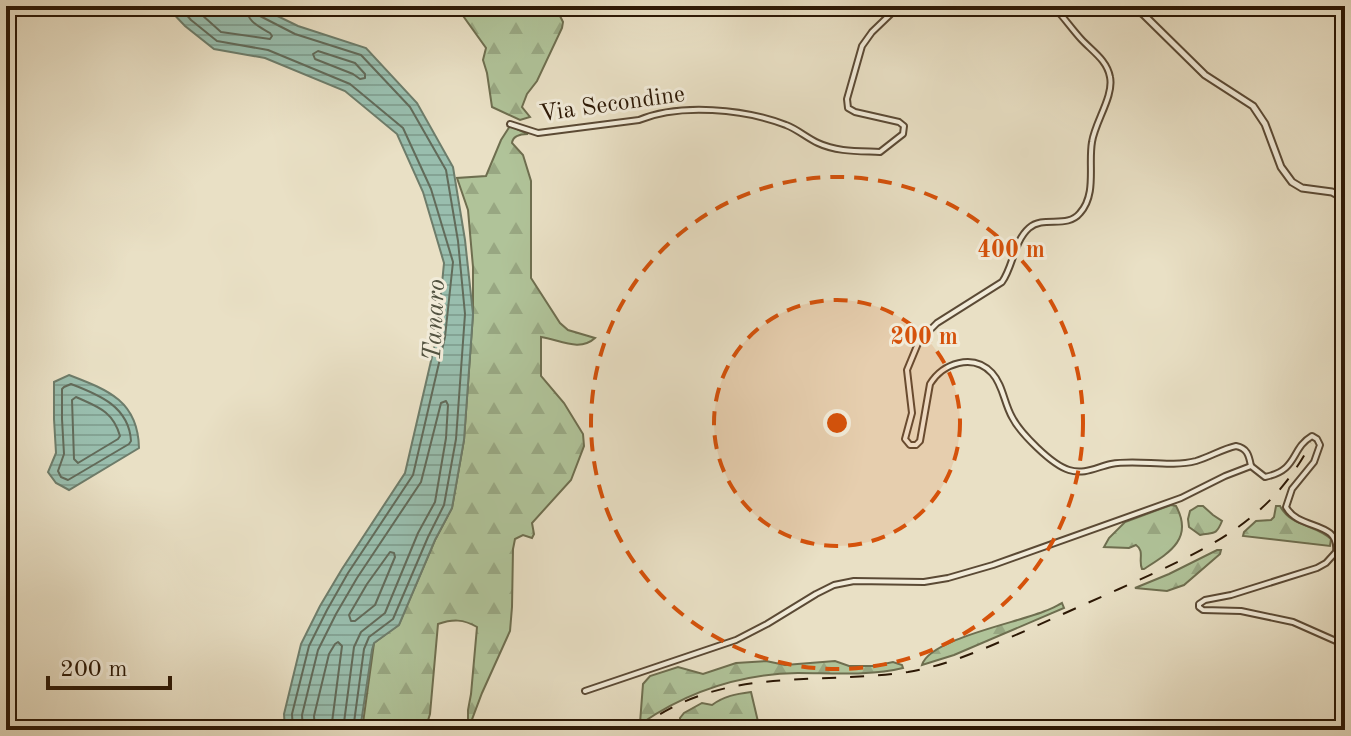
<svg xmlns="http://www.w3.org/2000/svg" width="1351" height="736" font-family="'Old Standard TT',serif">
	<defs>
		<pattern id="forest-firs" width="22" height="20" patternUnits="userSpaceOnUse" patternTransform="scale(2)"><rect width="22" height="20" fill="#b0c399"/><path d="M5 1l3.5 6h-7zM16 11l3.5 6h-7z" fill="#98a782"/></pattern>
		<pattern id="water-rules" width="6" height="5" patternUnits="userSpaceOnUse" patternTransform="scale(2)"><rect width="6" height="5" fill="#99beae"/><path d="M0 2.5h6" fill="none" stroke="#84a394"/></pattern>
	</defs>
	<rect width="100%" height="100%" fill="#e9e0c5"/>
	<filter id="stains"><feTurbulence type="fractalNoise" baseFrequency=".0025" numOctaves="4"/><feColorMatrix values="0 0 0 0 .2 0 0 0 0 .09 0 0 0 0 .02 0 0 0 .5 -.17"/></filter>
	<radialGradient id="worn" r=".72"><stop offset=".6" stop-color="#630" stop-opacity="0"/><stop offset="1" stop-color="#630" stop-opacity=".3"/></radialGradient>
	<g fill="url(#forest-firs)" stroke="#6e6e4f" stroke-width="2">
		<polygon points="456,6 555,6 563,22 562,28 537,81 527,94 522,107 530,117 520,120 492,107 487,73 483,60 486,48"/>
		<path d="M 510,126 L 528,134 C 521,134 513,135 512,143 L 523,155 L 531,181 L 531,278 L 560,323 L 568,330 L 595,338 C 580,352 560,340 541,337 L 541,376 L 564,403 L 583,434 L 584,446 L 571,480 L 532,523 L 534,534 L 532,538 L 523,535 L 515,539 L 513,549 L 512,607 L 510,631 L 482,693 L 471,722 L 468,724 L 468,710 L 471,694 L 477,627 C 463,619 453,619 438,624 L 430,714 L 425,730 L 362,730 L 374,643 L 399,624 L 435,540 L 452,508 L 464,440 L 473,314 L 473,267 L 468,210 L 457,178 L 486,176 L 501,140 Z"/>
		<path d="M 1171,505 L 1176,506 C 1194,539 1169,553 1144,569 L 1142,569 C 1138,560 1145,551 1136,545 L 1129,548 L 1104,547 L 1109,538 L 1125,522 Z"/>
		<path d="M 1198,506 L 1203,506 L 1213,515 L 1222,521 C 1216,536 1214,532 1200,535 L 1189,527 L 1188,519 L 1190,511 Z"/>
		<path d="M 1276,506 L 1280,506 C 1291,527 1315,524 1331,539 L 1330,546 L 1243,536 L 1244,532 L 1256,521 L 1271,520 L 1274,517 Z"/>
		<polygon points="1217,550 1221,550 1220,554 1184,585 1167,591 1135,588 1169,574"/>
		<path d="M 1062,603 L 1064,608 L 954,655 L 922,665 C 929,639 1020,622 1045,611 C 1051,609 1056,606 1062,603 Z"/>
		<path d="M 766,661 L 785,665 L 835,661 L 849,666 L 874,666 L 893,662 L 902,665 L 903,668 C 869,676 833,673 798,673 C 741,674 689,691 642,723 L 640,723 L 643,684 L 650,676 L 678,667 L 703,674 L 736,663 Z"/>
		<path d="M 751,692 L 760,730 L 680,730 L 680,718 L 684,713 L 702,703 L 712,705 C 724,696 736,694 751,692 Z"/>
	</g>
	<g fill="url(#water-rules)" stroke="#6d7c6a" stroke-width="2">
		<polygon points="166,6 257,6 298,26 366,48 417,103 453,167 465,240 473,314 464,440 452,508 435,540 399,625 374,643 372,650 360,730 285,730 284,714 301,644 320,606 342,569 405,473 437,335 444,263 423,192 397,134 345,91 265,58 214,49 185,26"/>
		<path d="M 69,375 C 108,390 138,401 139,448 L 69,490 L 56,483 L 48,472 L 56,453 L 54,419 L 54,382 Z"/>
	</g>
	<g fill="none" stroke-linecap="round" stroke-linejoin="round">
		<g stroke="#626b5a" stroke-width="2">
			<polyline points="179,6 191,20 217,41 268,50 350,84 403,128 431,189 453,262 445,337 413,475 348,573 327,610 309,646 292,714 293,730"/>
			<path d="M 192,6 L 221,32 L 270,39 L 272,36 L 270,33 C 258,26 247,22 246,6"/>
			<polyline points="256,6 257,12 260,16 295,34 361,55 410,107 446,170 458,241 465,314 456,439 444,505 428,537 393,619 369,637 364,649 353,730"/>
			<polygon points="318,51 355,63 365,74 365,78 360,79 353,74 315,59 313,54"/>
			<path d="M 71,384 C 100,395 129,407 131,441 L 129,444 L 68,480 L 61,477 L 58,471 L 64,454 L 62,419 L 62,389 L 64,387 Z"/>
			<path d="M 76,397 C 98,407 113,411 120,436 L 118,439 L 78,463 L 74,459 L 72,400 Z"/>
			<polygon points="390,552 394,553 395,557 375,605 355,621 351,621 349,615 367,584"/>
			<polyline points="303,730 302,715 318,650 336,614 357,578 421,482 441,403 446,401 448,405 446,438 435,502 418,533 385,613 361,632 354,647 343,730"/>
			<polyline points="315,730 314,716 329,654 335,644 338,642 342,646 331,730"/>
		</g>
		<defs>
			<g id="minor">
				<path d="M 1053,6 C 1063,16 1071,28 1081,39 C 1092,51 1107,60 1110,77 C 1114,96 1095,122 1092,142 C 1088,165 1097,194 1080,213 C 1067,229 1044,215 1029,228 C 1014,241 1013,267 1002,282 L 937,323 L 919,341 L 907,370 L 912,413 L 905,439 L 910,445 L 916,445 L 920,441 L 930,384 C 943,363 973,353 992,373 C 1003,385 1004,403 1012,417 C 1020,433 1052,465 1069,470 C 1084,475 1097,467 1111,464 C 1138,459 1169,468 1196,461 C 1210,457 1222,449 1236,446 C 1247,448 1249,455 1251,466"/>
				<path d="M 510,124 L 538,133 L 639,120 C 680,103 745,109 786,125 C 797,129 807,138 818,143 C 837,152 859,151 880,152 L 903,134 L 904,126 L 899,122 L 855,112 L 848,108 L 847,99 L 862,46 L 872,32 L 899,6"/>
				<path d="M 1251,466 L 1265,477 C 1299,470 1290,449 1312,436 L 1317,439 L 1320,445 L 1314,462 L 1292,489 L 1286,507 C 1299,531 1340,520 1336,552 L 1326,563 L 1317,568 L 1231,595 L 1205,600 L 1199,604 L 1199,607 L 1203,610 L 1241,611 L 1293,622 L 1345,645"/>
				<polyline points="585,691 736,640 767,624 816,594 834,585 854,581 924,582 948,578 993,565 1181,498 1225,476 1251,466"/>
			</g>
			<polyline id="tertiary" points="1132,6 1144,15 1205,75 1253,106 1265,124 1281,167 1292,182 1302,188 1332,192 1345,199"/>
		</defs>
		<use href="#minor" stroke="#5b4a35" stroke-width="8"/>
		<use href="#tertiary" stroke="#5b4a35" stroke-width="9"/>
		<use href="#minor" stroke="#f1ebd9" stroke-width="4"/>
		<use href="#tertiary" stroke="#f1ebd9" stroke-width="5"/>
		<path stroke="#2c1805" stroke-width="2" stroke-dasharray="14 14" stroke-linecap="butt" d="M 637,730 C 721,664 812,686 908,672 C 938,667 967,656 995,644 C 1037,626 1078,607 1119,589 C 1200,552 1268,526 1311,443"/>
	</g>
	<circle cx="837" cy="423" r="123" fill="#d5520b" fill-opacity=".12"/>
	<g fill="none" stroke="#d5520b" stroke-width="4" stroke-dasharray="14 10">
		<circle cx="837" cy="423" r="123"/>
		<circle cx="837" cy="423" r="246"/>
	</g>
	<g text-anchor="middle" stroke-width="6" stroke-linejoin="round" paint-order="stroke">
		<g font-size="24" fill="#2c1805" stroke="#f1ebd9">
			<text transform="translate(612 103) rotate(-8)" y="8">Via Secondine</text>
		</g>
		<g font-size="26" font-style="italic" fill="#525240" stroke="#f1ebd9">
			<text transform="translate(433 320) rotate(-87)" y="9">Tanaro</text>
		</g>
	</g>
	<circle cx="837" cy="423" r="12" fill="#d5520b" stroke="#f1ebd9" stroke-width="4"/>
	<g font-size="24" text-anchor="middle" font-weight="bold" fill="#d5520b" stroke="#f1ebd9" stroke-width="6" stroke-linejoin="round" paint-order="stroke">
		<text x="1011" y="257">400 m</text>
		<text x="924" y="344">200 m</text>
	</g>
	<rect width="1351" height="736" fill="none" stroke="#e9e0c5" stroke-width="32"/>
	<rect x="8" y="8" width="1335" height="720" fill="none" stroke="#2c1805" stroke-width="4"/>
	<rect x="16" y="16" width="1319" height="704" fill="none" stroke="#2c1805" stroke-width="2"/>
	<path d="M48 676v12h122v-12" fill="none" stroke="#2c1805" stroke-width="4"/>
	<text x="60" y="676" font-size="24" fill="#2c1805" stroke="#f1ebd9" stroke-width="6" paint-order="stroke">200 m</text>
	<rect width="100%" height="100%" filter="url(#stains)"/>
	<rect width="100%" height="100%" fill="url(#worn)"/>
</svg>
